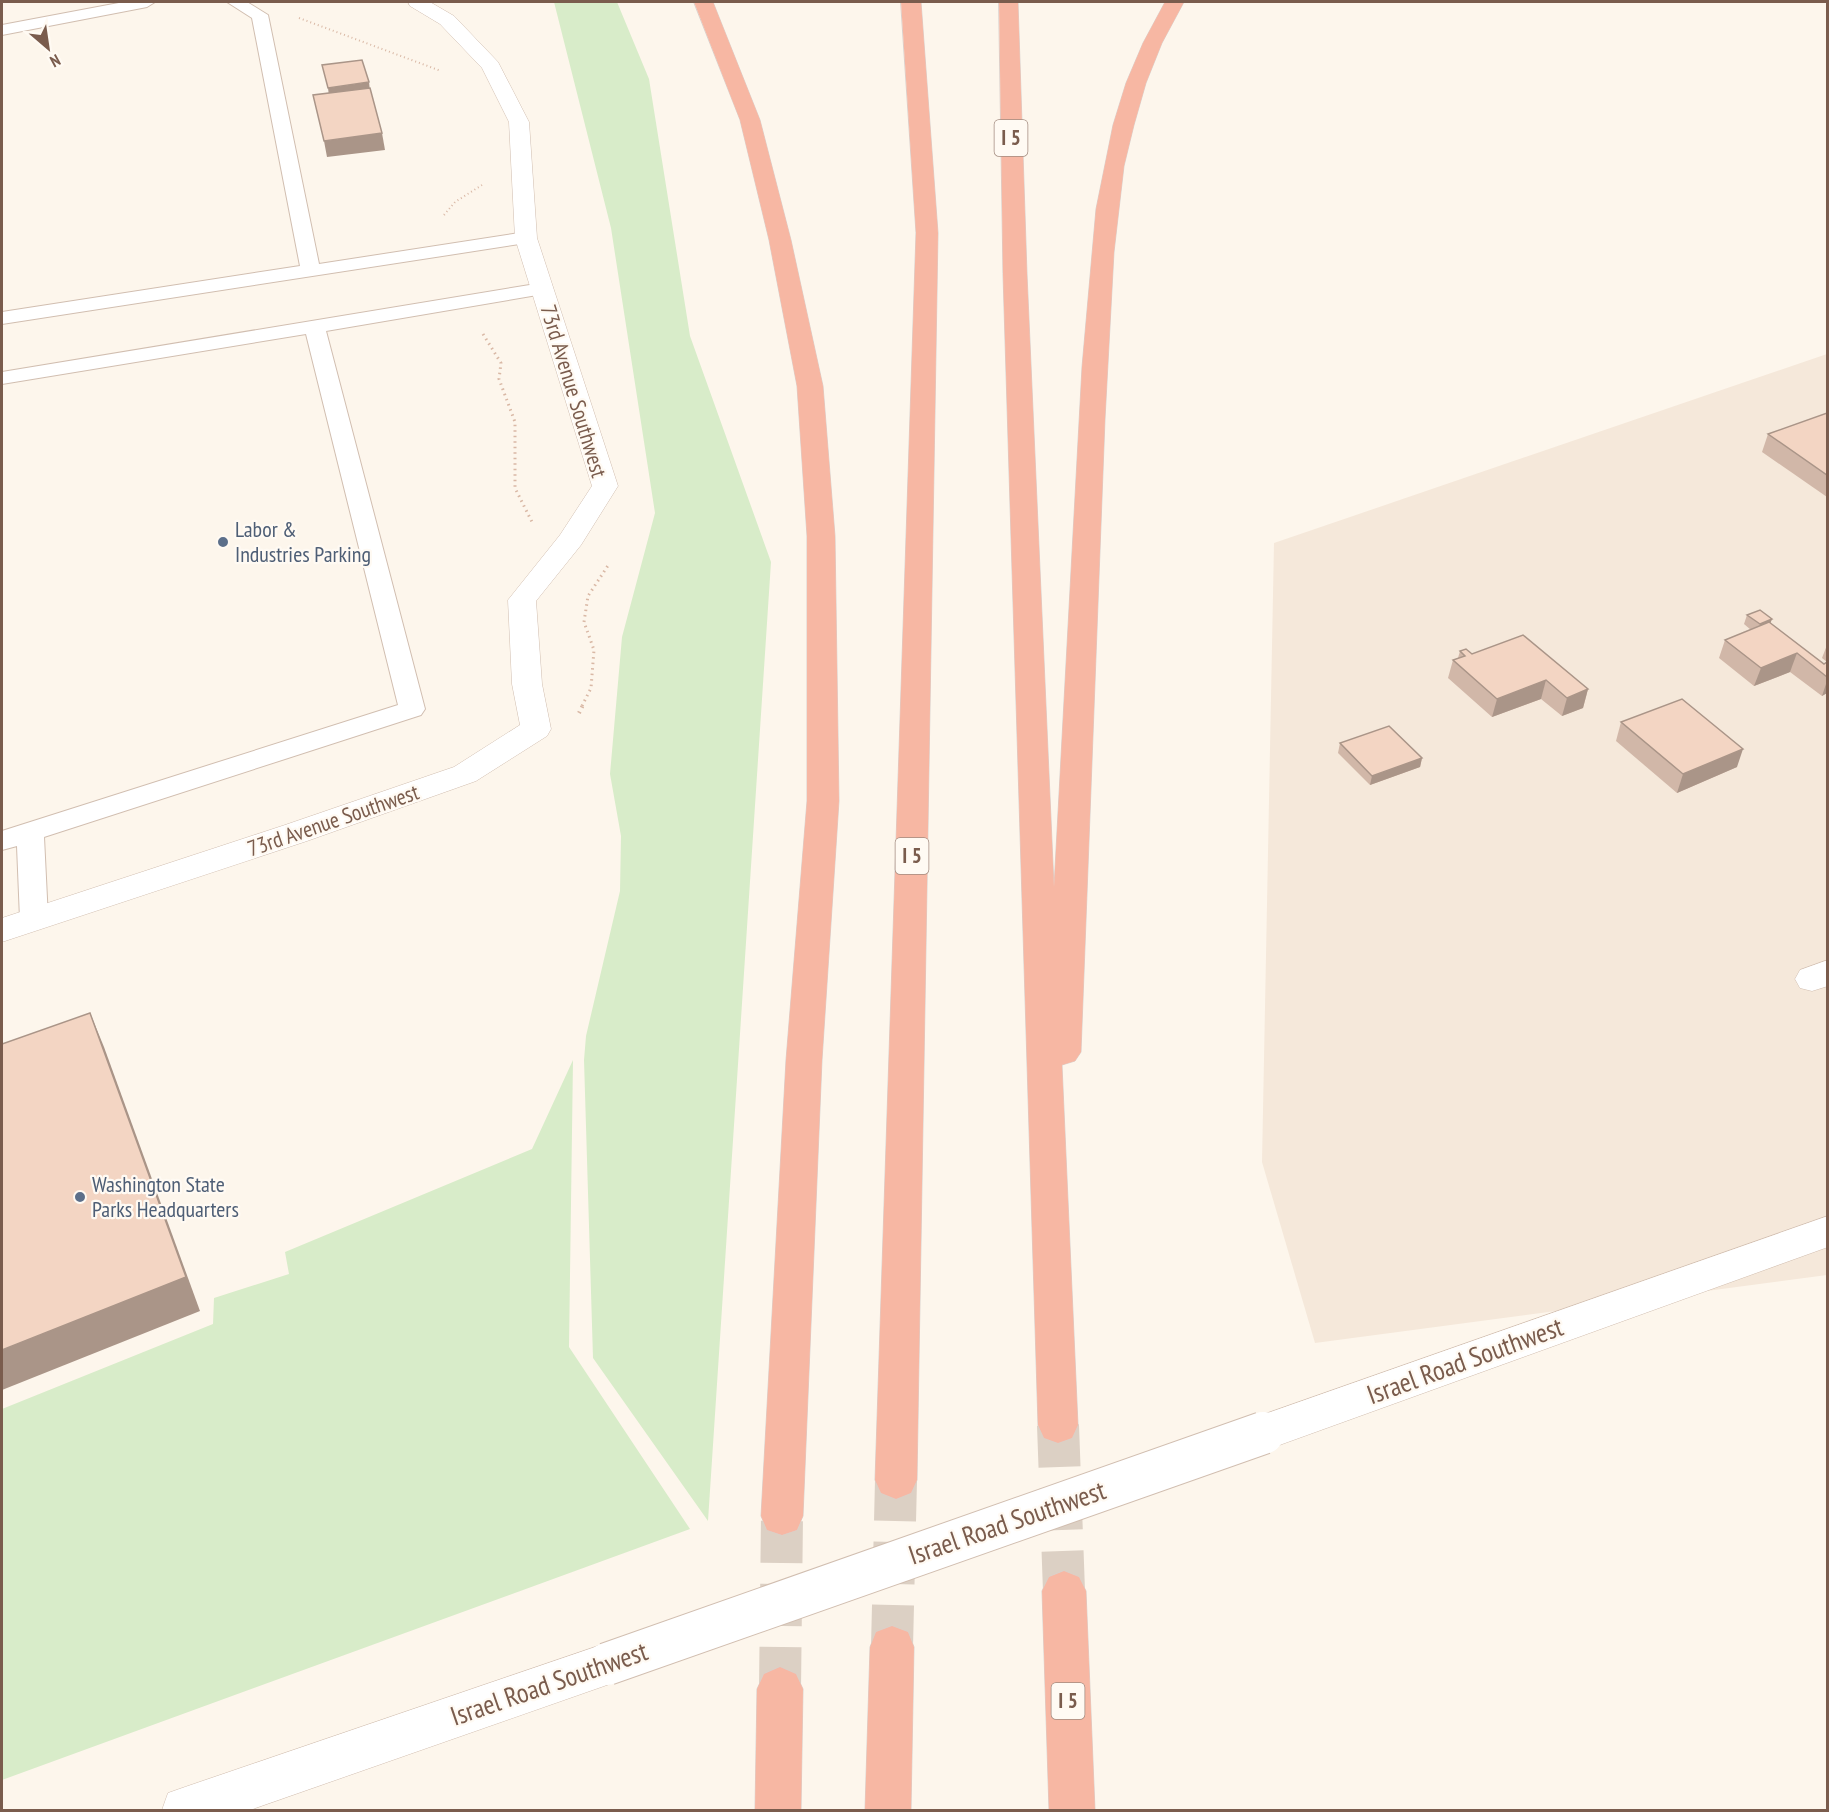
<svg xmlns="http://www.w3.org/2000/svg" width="1829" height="1812" font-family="'PT Sans Narrow',sans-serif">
	<rect width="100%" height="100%" fill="#fdf6ec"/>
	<polygon fill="#f5e8da" points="1827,354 1827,1275 1315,1343 1262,1162 1274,543"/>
	<g fill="#d8ecc9">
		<polygon points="554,2 617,2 649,79 690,336 771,562 708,1521 593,1358 584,1060 586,1036 620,891 621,836 610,774 622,637 655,513 611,228"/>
		<polygon points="573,1060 569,1347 690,1529 2,1780 2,1409 213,1324 214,1298 289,1274 285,1252 532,1149"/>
	</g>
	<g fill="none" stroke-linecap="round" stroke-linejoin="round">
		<g stroke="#dcd0c4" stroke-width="42" stroke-dasharray="42 21" stroke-linecap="butt">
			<polyline points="1058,1425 1064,1591"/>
			<polyline points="892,1647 896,1480"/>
			<polyline points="780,1689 782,1516"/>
		</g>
		<defs>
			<g id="service">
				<polygon points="124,2 155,2 147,7 2,35 2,25"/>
				<polygon points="227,2 247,2 268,15 319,264 526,232 533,234 536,238 533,242 2,324 2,312 300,266 252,18"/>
				<polygon points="542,283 549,285 552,289 549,293 326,331 425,709 421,715 44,837 48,919 44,926 34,929 24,926 20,919 17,846 2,850 2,831 398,705 306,334 2,384 2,372"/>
			</g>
			<g id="minor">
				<polygon points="408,2 430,2 454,16 498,62 529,122 537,238 618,486 581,545 536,601 542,684 551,729 547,736 476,781 307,841 2,942 2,918 285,825 454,767 520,725 512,684 508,600 560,535 592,486 515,238 509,122 482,68 440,24 410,6"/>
				<polygon points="1828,960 1828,986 1812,991 1800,988 1795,979 1800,970"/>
			</g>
			<g id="tertiary">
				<polygon points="1828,1216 1828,1247 1263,1451 1248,1446 1242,1433 1248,1420"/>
				<polygon points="607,1643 623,1649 629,1664 623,1679 607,1685 250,1810 162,1810 168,1793 185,1787"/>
			</g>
			<g id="motorway">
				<polygon points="694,2 713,2 760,120 791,240 823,386 835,536 839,801 822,1060 803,1516 797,1530 782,1535 767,1530 761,1516 786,1060 807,801 807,536 797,386 769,240 740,120"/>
				<polygon points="901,2 921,2 938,233 917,1480 911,1493 896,1499 881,1493 875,1480 916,233"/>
				<polygon points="999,2 1018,2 1027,274 1054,887 1082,367 1096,209 1113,125 1126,83 1143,43 1165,2 1184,2 1162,43 1146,83 1134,125 1124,166 1114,252 1105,419 1081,1052 1075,1061 1062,1065 1078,1425 1072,1438 1058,1443 1044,1438 1038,1425 1003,274"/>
				<polygon points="1064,1571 1079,1577 1086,1591 1095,1810 1049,1810 1042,1591 1049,1577"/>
				<polygon points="892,1626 908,1632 914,1647 911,1810 865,1810 870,1647 876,1632"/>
				<polygon points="780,1667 796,1674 803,1689 801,1810 755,1810 757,1689 764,1674"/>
			</g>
		</defs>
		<use href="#service" stroke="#d1beb0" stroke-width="2"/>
		<use href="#minor" stroke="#d1beb0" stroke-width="1"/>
		<use href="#tertiary" stroke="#d1beb0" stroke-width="1"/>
		<use href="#motorway" stroke="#dad1cd" stroke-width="1"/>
		<g stroke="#d9b8a5" stroke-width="2" stroke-dasharray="1 3" stroke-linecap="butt">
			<polyline points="299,18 441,71"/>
			<polyline points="444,215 455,202 482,185"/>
		</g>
		<g stroke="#d9b8a5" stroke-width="3" stroke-dasharray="1.5 4" stroke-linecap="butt">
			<polyline points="483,334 501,363 499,379 515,422 515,488 533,524"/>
			<polyline points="582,706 591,688 594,650 584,622 588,596 609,564"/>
		</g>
		<polyline stroke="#d9b8a5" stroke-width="4" stroke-dasharray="1.5 4.5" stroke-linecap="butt" points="579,713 583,705"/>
		<use href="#service" fill="#fff" fill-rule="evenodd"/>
		<use href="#minor" fill="#fff" fill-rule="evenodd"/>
		<use href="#tertiary" fill="#fff" fill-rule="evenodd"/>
		<use href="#motorway" fill="#f7b7a3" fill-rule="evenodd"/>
		<defs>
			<polyline id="tertiary-bridge" points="607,1664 1263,1433"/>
		</defs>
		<use href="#tertiary-bridge" stroke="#d1beb0" stroke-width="44" stroke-linecap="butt"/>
		<use href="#tertiary-bridge" stroke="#fff" stroke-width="42"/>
	</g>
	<g fill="#d1b7a8">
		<polygon points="1827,413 1827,497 1762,452 1768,434"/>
		<polygon points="1747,615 1772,619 1770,623 1824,664 1827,662 1827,693 1822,696 1790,672 1754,686 1719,658 1725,640 1751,630 1744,624"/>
		<polygon points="1827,645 1827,662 1822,658"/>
		<polygon points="1460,651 1588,689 1583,708 1562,716 1541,699 1492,717 1448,678 1453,660 1458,658"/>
		<polygon points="1621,722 1737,767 1677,793 1616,741"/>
		<polygon points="1340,743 1422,758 1420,767 1370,785 1338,753"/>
	</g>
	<g fill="#aa9588">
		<polygon points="369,82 370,91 329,96 328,88"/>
		<polygon points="382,133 385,150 327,157 324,141"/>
		<polygon points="1772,619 1768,629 1756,634 1760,624"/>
		<polygon points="1797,653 1790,672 1754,686 1761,668"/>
		<polygon points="1546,680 1541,699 1492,717 1497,699"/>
		<polygon points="1827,681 1827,693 1822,696"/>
		<polygon points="1588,689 1583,708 1562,716 1567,698"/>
		<polygon points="1743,749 1737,767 1677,793 1683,774"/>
		<polygon points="1422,758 1420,767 1370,785 1372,776"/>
		<polygon points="90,1013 104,1047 200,1311 2,1390 2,1350"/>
	</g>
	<g fill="#f3d5c3" stroke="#aa9588" stroke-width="1.5">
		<polygon points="362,60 369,82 328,88 322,65"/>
		<polygon points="370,88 382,133 324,141 313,95"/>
		<polygon points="1827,413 1827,475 1768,434"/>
		<polygon points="1760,610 1772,619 1760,624 1747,615"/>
		<polygon points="1769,622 1824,664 1827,662 1827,677 1797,653 1761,668 1725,640"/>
		<polygon points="1523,635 1588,689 1567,698 1546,680 1497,699 1453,660 1465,656 1460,651 1466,649 1472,654"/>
		<polygon points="1682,699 1743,749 1683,774 1621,722"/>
		<polygon points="1389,726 1422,758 1372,776 1340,743"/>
		<polygon points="90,1013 186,1277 2,1350 2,1044"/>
	</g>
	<g fill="#5c6f8a" stroke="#fffaf3" stroke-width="2">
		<circle cx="223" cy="542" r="6"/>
		<circle cx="80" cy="1197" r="6"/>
	</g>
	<g text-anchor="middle" stroke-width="4.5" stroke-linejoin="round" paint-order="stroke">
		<g fill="#fffaf3" stroke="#a28b7f" stroke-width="1.5">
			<rect x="994.5" y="120" width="33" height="36" rx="4.5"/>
			<rect x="895.5" y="838" width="33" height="36" rx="4.5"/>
			<rect x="1051.5" y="1683" width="33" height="36" rx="4.5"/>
		</g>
		<g font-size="21" font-weight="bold" fill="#7a5c4d">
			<text x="1011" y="145">I 5</text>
			<text x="912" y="863">I 5</text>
			<text x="1068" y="1708">I 5</text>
		</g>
		<g font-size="22" fill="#7a5c4d" stroke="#fffaf3">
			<text transform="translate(574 391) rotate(73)" y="8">73rd Avenue Southwest</text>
			<text transform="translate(333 820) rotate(-19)" y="8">73rd Avenue Southwest</text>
		</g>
		<g font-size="22" fill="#4e5e75" stroke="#fffaf3" text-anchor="start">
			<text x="235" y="537">Labor &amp;<tspan x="235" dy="25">Industries Parking</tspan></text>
			<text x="92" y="1192">Washington State<tspan x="92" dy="25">Parks Headquarters</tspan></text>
		</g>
		<g font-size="27" fill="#7a5c4d" stroke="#fffaf3">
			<text transform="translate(1465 1361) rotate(-20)" y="9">Israel Road Southwest</text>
			<text transform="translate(1007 1523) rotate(-19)" y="9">Israel Road Southwest</text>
			<text transform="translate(549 1684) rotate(-19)" y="9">Israel Road Southwest</text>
		</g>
	</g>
	<rect width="1829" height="1812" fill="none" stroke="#7a5c4d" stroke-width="6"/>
	<g transform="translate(48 48) rotate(151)" stroke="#fffaf3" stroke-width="4.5" paint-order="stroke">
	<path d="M0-4.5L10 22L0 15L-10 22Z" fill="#7a5c4d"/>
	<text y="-9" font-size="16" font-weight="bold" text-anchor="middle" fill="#7a5c4d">N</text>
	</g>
</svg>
